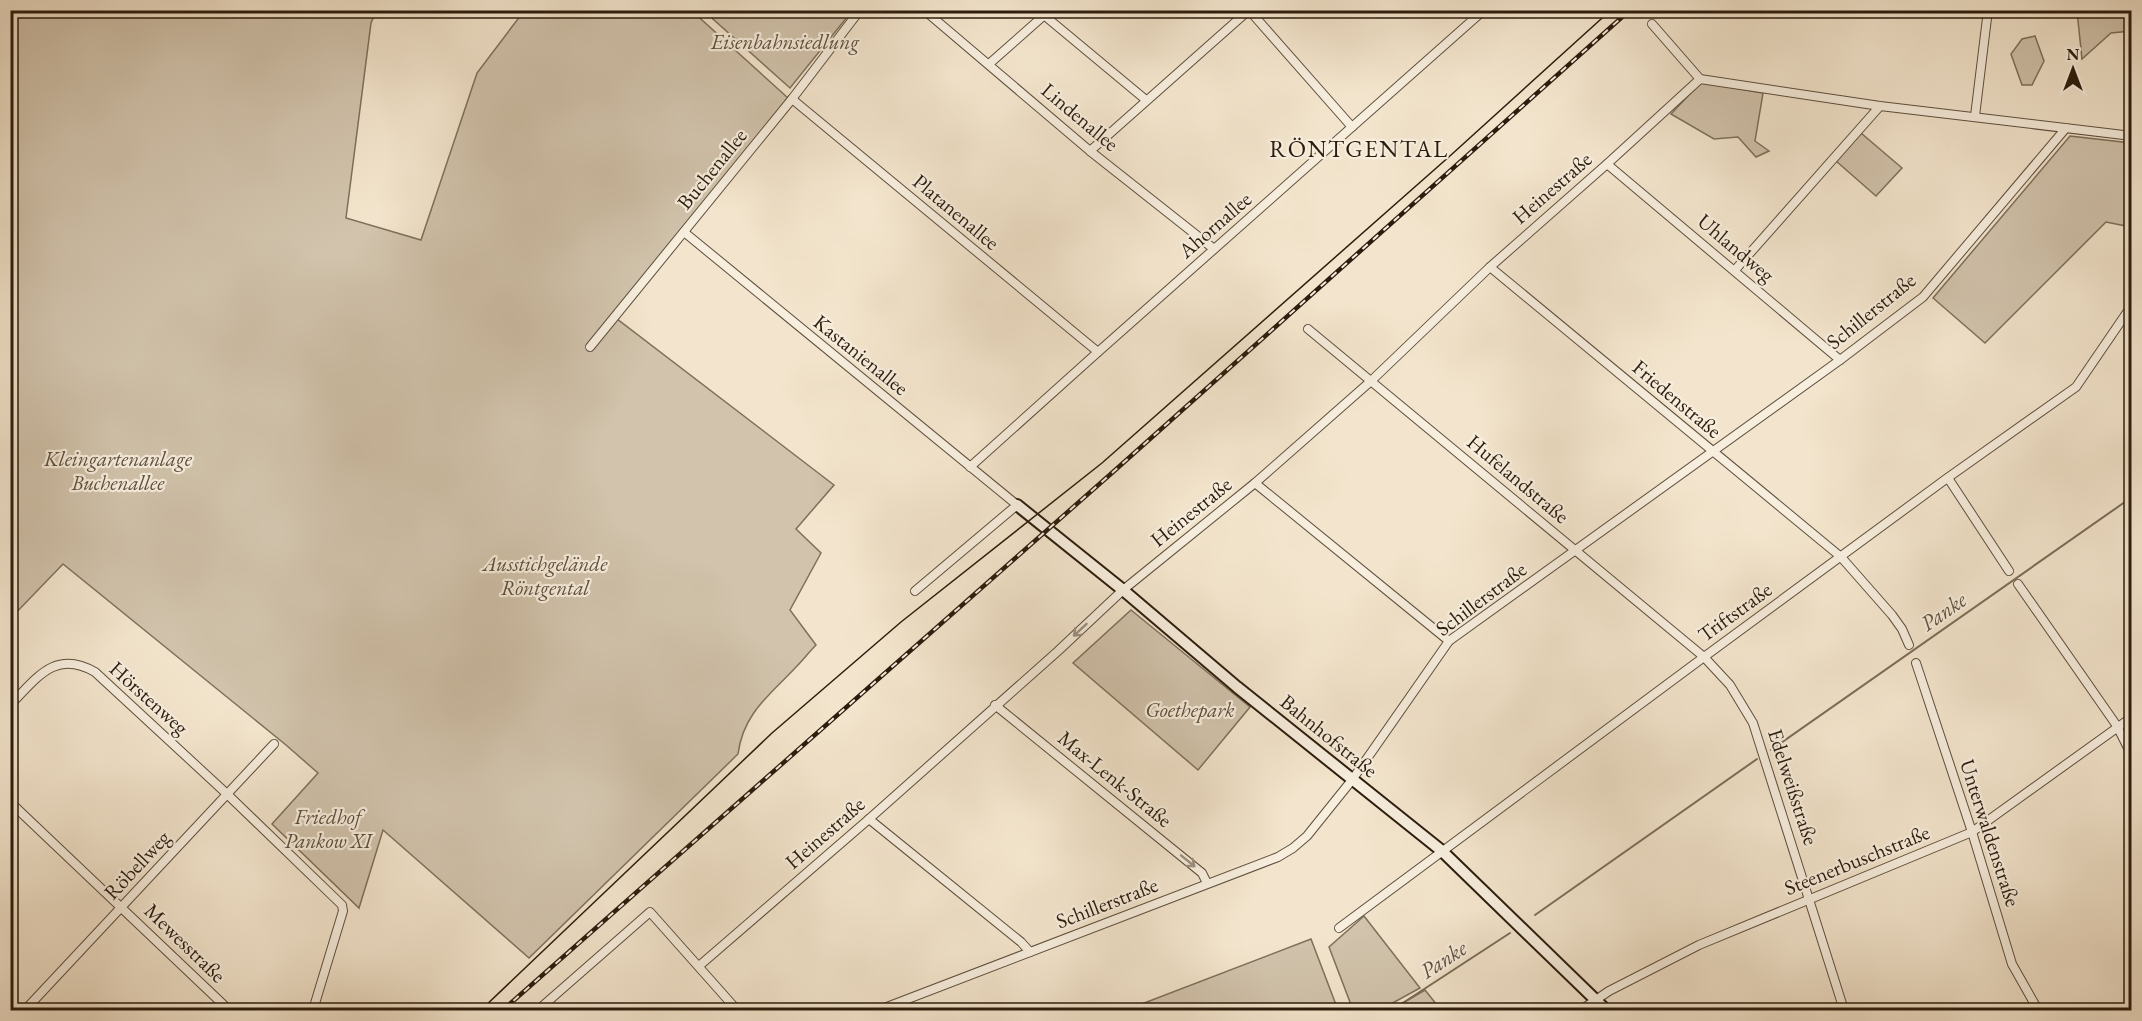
<svg xmlns="http://www.w3.org/2000/svg" width="2142" height="1021" font-family="'EB Garamond',serif">
	<rect width="100%" height="100%" fill="#f3e5cd"/>
	<filter id="stains"><feTurbulence type="fractalNoise" baseFrequency=".00333" numOctaves="4"/><feColorMatrix values="0 0 0 0 .2 0 0 0 0 .09 0 0 0 0 .02 0 0 0 .5 -.17"/></filter>
	<radialGradient id="worn" r=".72"><stop offset=".6" stop-color="#630" stop-opacity="0"/><stop offset="1" stop-color="#630" stop-opacity=".3"/></radialGradient>
	<g fill="#d1c3ac" stroke="#7e705c" stroke-width="1.5">
		<path d="M 11,11 L 376,11 L 371,23 L 346,218 L 421,240 L 477,73 L 524,11 L 692,11 L 788,98 L 612,315 L 834,485 L 796,529 L 821,553 L 790,610 L 816,645 C 809,652 804,659 797,666 C 771,694 743,713 738,754 L 529,958 L 383,830 L 359,908 L 272,824 L 318,773 L 286,745 L 63,564 L 11,618 Z"/>
		<polygon points="704,11 852,11 790,88"/>
		<polygon points="2077,11 2129,11 2131,31 2111,33 2082,59"/>
		<polygon points="2035,36 2044,61 2032,85 2022,85 2011,54 2022,39"/>
		<polygon points="1701,82 1763,93 1755,141 1769,151 1756,157 1738,137 1714,139 1671,114"/>
		<polygon points="1861,133 1902,168 1876,196 1836,161"/>
		<polygon points="2070,136 2131,143 2131,227 2106,222 1985,343 1933,298"/>
		<polygon points="1131,610 1250,707 1198,770 1073,663"/>
		<polygon points="1364,916 1420,988 1380,1010 1353,1010 1329,947"/>
		<polygon points="1311,939 1338,1010 1126,1010"/>
		<polygon points="1425,990 1441,1010 1391,1010"/>
	</g>
	<g fill="none" stroke-linecap="round" stroke-linejoin="round">
		<g stroke="#7b6c59" stroke-width="2">
			<polyline points="1771,750 2132,497"/>
			<polyline points="1535,915 1757,759"/>
			<polyline points="1392,1010 1510,933"/>
		</g>
		<defs>
			<g id="street">
				<polyline points="924,10 1090,151 1214,249"/>
				<polyline points="1249,10 1352,127"/>
				<polyline points="1045,16 1146,100"/>
				<polyline points="1652,24 1700,79"/>
				<polyline points="989,64 1050,10"/>
				<polyline points="792,99 1098,352"/>
				<polyline points="1975,116 1988,10"/>
				<polyline points="1090,151 1249,10"/>
				<polyline points="1607,164 1840,360"/>
				<polyline points="684,232 1017,505 915,591"/>
				<polyline points="1490,267 1841,557 1892,615 1902,629 1909,645"/>
				<polyline points="1735,270 1880,106"/>
				<polyline points="1308,329 1704,657 1730,685 1753,723 1844,1010"/>
				<polyline points="590,347 792,99 860,10"/>
				<polyline points="970,467 1098,352 1484,10"/>
				<polyline points="1948,478 2009,571"/>
				<polyline points="1255,483 1449,641"/>
				<polyline points="2018,584 2117,726 2132,756"/>
				<polyline points="1916,663 1972,832 2012,964 2038,1010"/>
				<path d="M 10,705 C 37,678 55,649 95,672 L 227,794 L 342,905 L 343,911 L 313,1010"/>
				<polyline points="995,705 1202,873 1207,883"/>
				<polyline points="10,802 229,1010"/>
				<polyline points="869,819 1021,942 1030,952"/>
				<polyline points="1339,928 1704,657 1946,479 2076,387 2132,305"/>
				<polyline points="699,966 869,819 1058,651 1123,590 1255,483 1371,381 1490,267 1607,164 1700,79 1880,106 2132,136"/>
				<polyline points="25,1010 274,744"/>
				<polyline points="538,1010 650,912 737,1010"/>
				<polyline points="879,1010 1278,857 1293,848 1307,836 1352,780 1449,641 1840,360 1923,297 2066,128"/>
				<polyline points="1581,1010 1609,991 1699,945 1972,832 2132,717"/>
			</g>
			<polyline id="secondary" points="1017,505 1123,590 1237,687 1442,851 1606,1010"/>
		</defs>
		<use href="#street" stroke="#5e4e3d" stroke-width="10"/>
		<use href="#secondary" stroke="#2c1c0d" stroke-width="14"/>
		<use href="#street" stroke="#f7eede" stroke-width="8"/>
		<use href="#secondary" stroke="#f7eede" stroke-width="10"/>
		<polyline stroke="#2c1c0d" stroke-width="1.5" points="481,1010 772,733 901,622 1102,463 1451,155 1611,10"/>
		<defs>
			<polyline id="rail" points="503,1010 1113,472 1630,10"/>
		</defs>
		<use href="#rail" stroke="#2c1c0d" stroke-width="4.5"/>
		<use href="#rail" stroke="#f7eede" stroke-width="2" stroke-dasharray="7" stroke-linecap="butt"/>
	</g>
	<defs><path id="oneway-shaft" d="M-6 0H5M1.5-3L5.5 0L1.5 3" fill="none" stroke-width="1.6" stroke-linecap="round" stroke-linejoin="round" transform="scale(1.5)"/></defs>
	<g stroke="#9c9080">
		<use href="#oneway-shaft" transform="translate(1080 630) rotate(137)"/>
		<use href="#oneway-shaft" transform="translate(1188 861) rotate(39)"/>
	</g>
	<g text-anchor="middle" stroke-width="4.5" stroke-linejoin="round" paint-order="stroke">
		<g font-size="21" font-style="italic" fill="#5e4e3d" stroke="#f7eede">
			<text x="785" y="49">Eisenbahnsiedlung</text>
			<text x="118" y="466">Kleingartenanlage<tspan x="118" dy="24">Buchenallee</tspan></text>
			<text x="545" y="571">Ausstichgelände<tspan x="545" dy="24">Röntgental</tspan></text>
			<text x="1190" y="717">Goethepark</text>
			<text x="328" y="824">Friedhof<tspan x="328" dy="24">Pankow XI</tspan></text>
		</g>
		<g font-size="21" fill="#2c1c0d" stroke="#f7eede">
			<text transform="translate(1080 117) rotate(40)" y="7">Lindenallee</text>
			<text transform="translate(712 169) rotate(-51)" y="7">Buchenallee</text>
			<text transform="translate(1552 188) rotate(-41)" y="7">Heinestraße</text>
			<text transform="translate(956 212) rotate(40)" y="7">Platanenallee</text>
			<text transform="translate(1215 225) rotate(-41)" y="7">Ahornallee</text>
			<text transform="translate(1736 248) rotate(40)" y="7">Uhlandweg</text>
			<text transform="translate(1871 311) rotate(-39)" y="7">Schillerstraße</text>
			<text transform="translate(861 355) rotate(39)" y="7">Kastanienallee</text>
			<text transform="translate(1677 399) rotate(40)" y="7">Friedenstraße</text>
			<text transform="translate(1518 479) rotate(40)" y="7">Hufelandstraße</text>
			<text transform="translate(1191 512) rotate(-39)" y="7">Heinestraße</text>
			<text transform="translate(1481 599) rotate(-37)" y="7">Schillerstraße</text>
			<text transform="translate(1735 612) rotate(-36)" y="7">Triftstraße</text>
			<text transform="translate(149 698) rotate(42)" y="7">Hörstenweg</text>
			<text transform="translate(1329 736) rotate(39)" y="7">Bahnhofstraße</text>
			<text transform="translate(1115 779) rotate(39)" y="7">Max-Lenk-Straße</text>
			<text transform="translate(1793 787) rotate(72)" y="7">Edelweißstraße</text>
			<text transform="translate(825 833) rotate(-41)" y="7">Heinestraße</text>
			<text transform="translate(1990 833) rotate(72)" y="7">Unterwaldenstraße</text>
			<text transform="translate(1857 860) rotate(-22)" y="7">Steenerbuschstraße</text>
			<text transform="translate(137 865) rotate(-47)" y="7">Röbellweg</text>
			<text transform="translate(1107 903) rotate(-21)" y="7">Schillerstraße</text>
			<text transform="translate(185 943) rotate(44)" y="7">Mewesstraße</text>
		</g>
		<g font-size="22" font-style="italic" fill="#605140" stroke="#f7eede">
			<text transform="translate(1943 611) rotate(-35)" y="8">Panke</text>
			<text transform="translate(1443 959) rotate(-33)" y="8">Panke</text>
		</g>
		<g font-size="24" letter-spacing="1.5" fill="#2c1c0d" stroke="#f7eede">
			<text x="1359" y="157">RÖNTGENTAL</text>
		</g>
	</g>
	<rect width="2142" height="1021" fill="none" stroke="#f3e5cd" stroke-width="36"/>
	<rect x="12" y="12" width="2118" height="997" fill="none" stroke="#2c1c0d" stroke-width="3"/>
	<rect x="18" y="18" width="2106" height="985" fill="none" stroke="#2c1c0d" stroke-width="1.5"/>
	<g transform="translate(2073 69)" stroke="#f7eede" stroke-width="4.5" paint-order="stroke">
	<path d="M0-4.5L10 22L0 15L-10 22Z" fill="#2c1c0d"/>
	<text y="-9" font-size="16" font-weight="bold" text-anchor="middle" fill="#2c1c0d">N</text>
	</g>
	<rect width="100%" height="100%" filter="url(#stains)"/>
	<rect width="100%" height="100%" fill="url(#worn)"/>
</svg>
